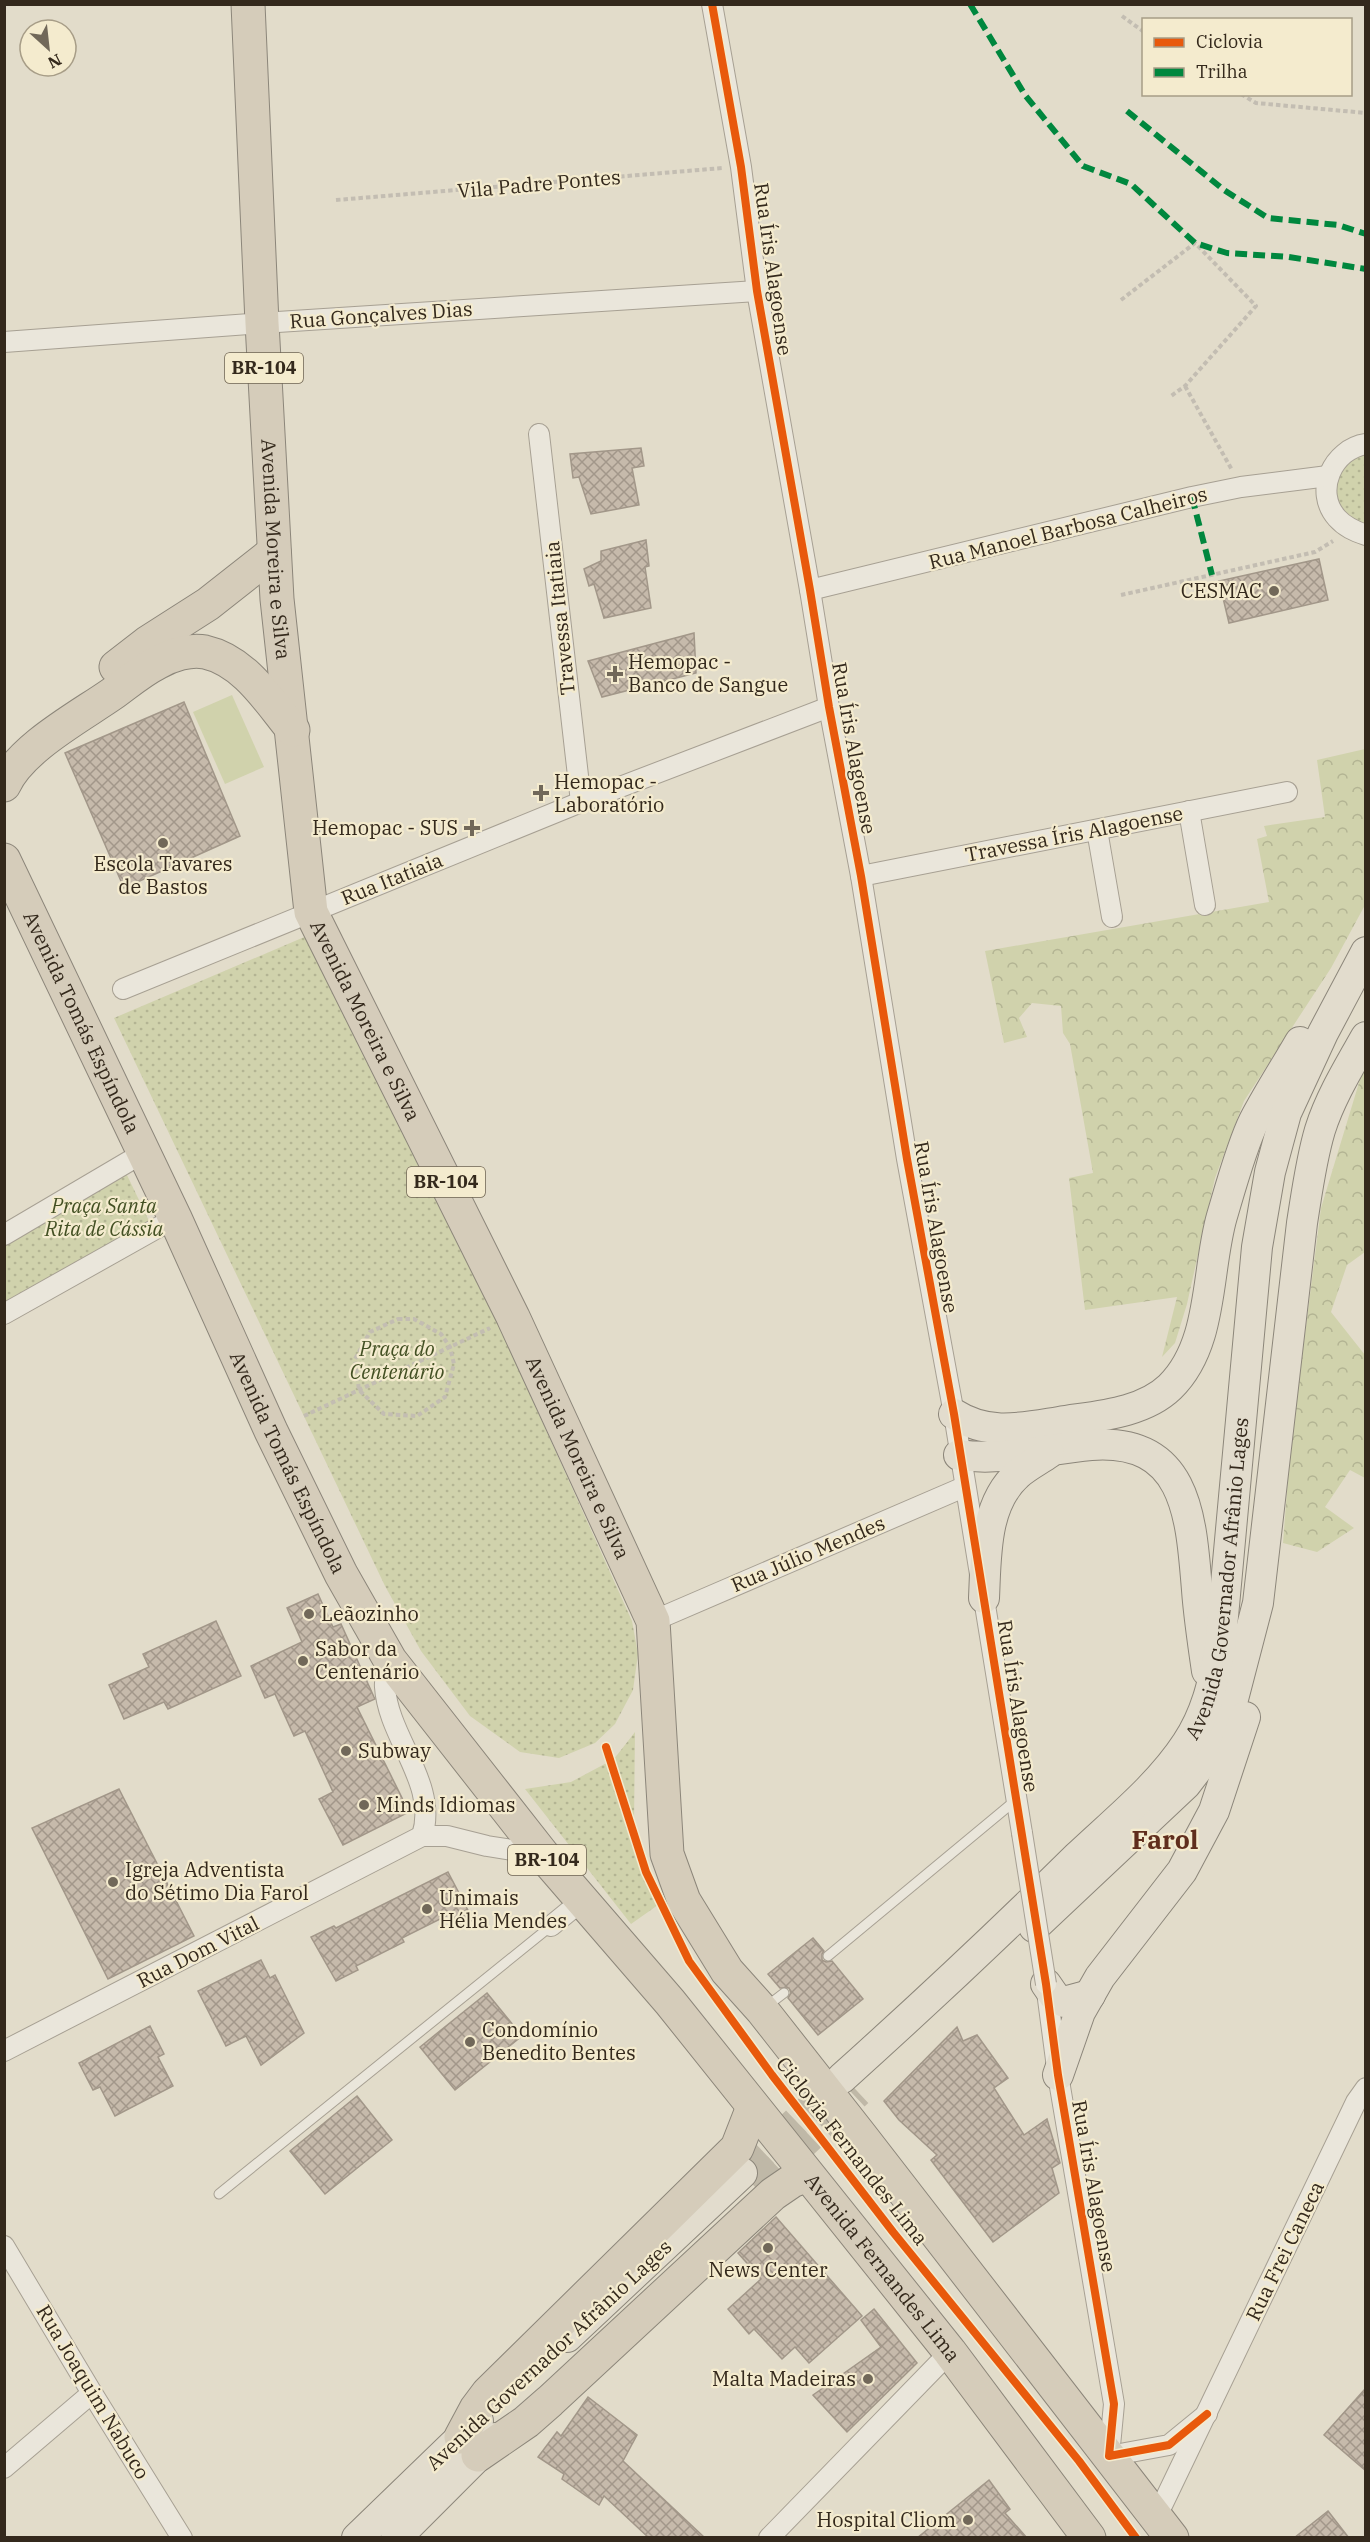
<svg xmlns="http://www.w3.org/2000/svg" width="1370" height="2542" font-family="'IBM Plex Serif',serif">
	<defs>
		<pattern id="forest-crowns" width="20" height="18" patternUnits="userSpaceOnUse" patternTransform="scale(1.5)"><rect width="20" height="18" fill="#d0d2ac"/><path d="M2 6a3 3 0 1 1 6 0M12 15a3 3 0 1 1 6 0" fill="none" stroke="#b3b493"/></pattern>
		<pattern id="park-dots" width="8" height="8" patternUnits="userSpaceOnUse" patternTransform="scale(1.5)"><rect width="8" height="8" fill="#d0d2ac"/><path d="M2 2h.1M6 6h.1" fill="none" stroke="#b3b493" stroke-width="1.8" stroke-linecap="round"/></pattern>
		<pattern id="building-cross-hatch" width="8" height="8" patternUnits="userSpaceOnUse" patternTransform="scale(1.5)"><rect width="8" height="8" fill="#c6baab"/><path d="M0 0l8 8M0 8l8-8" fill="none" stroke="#a2978a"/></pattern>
	</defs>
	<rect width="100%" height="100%" fill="#e2dcca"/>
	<polygon fill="#d0d2ac" points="232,695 264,767 225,784 193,712"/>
	<g fill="url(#forest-crowns)">
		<polygon points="1365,749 1365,905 1331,968 1244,1101 1215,1178 1187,1304 1175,1343 1162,1357 1177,1297 1085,1310 1069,1178 1093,1173 1070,1044 1063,1033 1061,1006 1032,1003 1019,1018 1027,1037 1004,1043 985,951 1269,902 1257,839 1267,836 1264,826 1325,817 1317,760"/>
		<polygon points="1365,1068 1365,1252 1347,1265 1331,1312 1365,1355 1365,1478 1350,1470 1325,1507 1354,1528 1317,1552 1283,1543 1290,1452 1321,1208 1361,1076"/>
	</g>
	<g fill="url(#park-dots)">
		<path d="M 1365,452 L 1365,525 C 1338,516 1325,482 1349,461 C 1353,457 1360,455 1365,452 Z"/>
		<polygon points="309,935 496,1319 632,1621 638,1654 633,1690 615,1724 595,1743 559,1758 520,1752 470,1716 421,1651 385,1586 114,1018"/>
		<polygon points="126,1173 150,1223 5,1307 4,1245"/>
		<polygon points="635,1732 634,1827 650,1885 658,1905 631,1924 525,1789 571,1782 614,1759"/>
	</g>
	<g fill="url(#building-cross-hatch)" stroke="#a29789" stroke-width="1.5">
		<polygon points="641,448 644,466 632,468 639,505 591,514 579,477 573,478 570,454"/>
		<polygon points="646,540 649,566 645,567 651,608 604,618 594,584 589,586 584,569 601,561 601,551"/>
		<polygon points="1319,559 1328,600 1229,623 1219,581"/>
		<polygon points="694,633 696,673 602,697 588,661"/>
		<polygon points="184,702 240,836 124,888 65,753"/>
		<polygon points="318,1594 333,1627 341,1624 374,1697 375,1699 357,1707 409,1812 343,1845 319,1799 333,1792 305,1731 294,1736 275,1694 265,1698 251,1666 302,1642 287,1608"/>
		<polygon points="216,1621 241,1676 168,1709 164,1702 124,1719 109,1685 149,1667 143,1654"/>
		<polygon points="119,1789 194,1936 108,1979 32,1828"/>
		<polygon points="448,1872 473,1920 457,1928 450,1914 402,1938 404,1942 356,1966 358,1970 336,1981 311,1937 334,1926 336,1928"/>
		<polygon points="813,1938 824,1951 822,1954 822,1960 826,1962 832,1961 863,1999 818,2035 788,1998 791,1993 789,1988 780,1988 768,1974"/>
		<polygon points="261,1960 270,1978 275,1975 304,2033 261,2065 246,2036 226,2046 198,1991"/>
		<polygon points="487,1993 522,2036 455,2090 420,2047"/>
		<polygon points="150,2026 164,2054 158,2057 173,2086 115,2116 100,2087 93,2090 79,2063"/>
		<polygon points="957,2027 963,2041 977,2035 1008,2078 994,2088 1024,2135 1047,2119 1060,2163 1052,2168 1059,2193 993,2242 931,2160 937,2155 899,2120 884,2101"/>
		<polygon points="357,2096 392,2140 325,2194 290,2151"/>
		<polygon points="776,2217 862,2316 809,2363 795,2347 782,2359 754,2329 749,2334 728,2309 761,2279 738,2253"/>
		<polygon points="874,2309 917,2363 847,2432 813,2395 881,2347 861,2320"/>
		<polygon points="1365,2389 1365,2470 1324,2435"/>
		<polygon points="588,2397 637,2435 623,2461 705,2538 649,2538 604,2496 599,2505 562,2479 564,2474 538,2457 557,2432 561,2436"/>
		<polygon points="989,2480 1010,2509 1005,2513 1027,2538 917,2538"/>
		<polygon points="1328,2511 1349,2538 1294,2538"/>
	</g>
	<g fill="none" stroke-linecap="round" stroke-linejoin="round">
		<g stroke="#bfb8a7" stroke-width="30" stroke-dasharray="30 15" stroke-linecap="butt">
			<polyline points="742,2173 842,2078"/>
			<polyline points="756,2188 858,2092"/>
		</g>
		<defs>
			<g id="lane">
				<polyline points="828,1956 1016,1800"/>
				<polyline points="767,2006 784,1993"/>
				<polyline points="219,2194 551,1926"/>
			</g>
			<g id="street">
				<polyline points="712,4 741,167 757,291 810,590 829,707 861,876 907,1159 954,1414 1022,1833"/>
				<polyline points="4,342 262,323 757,291"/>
				<polyline points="539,434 581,802"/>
				<path d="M 1366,444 C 1333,449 1313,491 1337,518 C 1345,527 1354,531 1366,535"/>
				<polyline points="810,590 1192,497 1241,487 1328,476"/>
				<polyline points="1189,811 1205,905"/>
				<polyline points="1097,830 1112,917"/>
				<polyline points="861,876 1287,792"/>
				<polyline points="123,989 581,802 829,707"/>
				<polyline points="4,1235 143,1153"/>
				<polyline points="4,1314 175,1218"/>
				<polyline points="653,1621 964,1487"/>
				<path d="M 390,1660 C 388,1668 384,1678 385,1687 C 388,1738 439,1784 422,1836"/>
				<polyline points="551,1926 584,1899"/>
				<polyline points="1046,1984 1058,2075 1114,2404 1109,2456 1169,2445 1207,2414"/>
				<polyline points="4,2051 422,1836 447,1836 487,1846 543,1855"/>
				<polyline points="4,2246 92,2393 182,2538"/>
				<polyline points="4,2468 92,2393"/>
				<polyline points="1156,2518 1356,2102 1366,2088"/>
				<polyline points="769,2538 950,2352"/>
			</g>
			<g id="primary">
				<path d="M 954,1414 C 988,1436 1021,1428 1059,1422 C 1095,1416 1142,1414 1170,1387 C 1214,1344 1206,1271 1222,1216 C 1230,1189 1242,1145 1254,1121 C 1268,1094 1285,1068 1300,1042"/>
				<path d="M 959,1455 C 1004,1461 1046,1449 1091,1445 C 1187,1438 1191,1516 1197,1590 C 1199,1617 1203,1644 1207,1671"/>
				<path d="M 984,1598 C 986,1557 984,1504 1018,1474 C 1027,1466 1039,1460 1049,1453"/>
				<path d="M 1034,1927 L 1186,1784 L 1212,1750 L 1227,1722 L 1258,1603 L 1302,1223 C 1307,1192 1311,1160 1320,1130 C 1330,1098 1349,1067 1366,1037"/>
				<polyline points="1046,1984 1055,1997 1064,2002 1090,1995"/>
				<polyline points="1058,2075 1080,2012 1100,1977 1182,1871 1214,1811 1245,1717"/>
				<path id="s1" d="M 842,2078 C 922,2006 1000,1933 1077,1857 C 1115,1821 1159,1786 1187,1743 C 1207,1713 1213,1682 1220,1649 L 1257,1247 L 1270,1172 L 1286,1113 L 1323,1033 L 1366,952"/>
				<polyline points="567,2337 742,2173"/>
				<polyline points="357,2538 478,2421"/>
				<polyline points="396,2538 496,2438"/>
			</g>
			<g id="highway">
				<path id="s2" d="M 248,4 L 262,323 L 277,599 L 311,912 L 513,1317 L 653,1621 L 667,1854 L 684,1901 L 727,1971 L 762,2010 L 861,2136 L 1172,2538"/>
				<polyline points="116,667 147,643 208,604 274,552"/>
				<path d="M 4,785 C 21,748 79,717 112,694 C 126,684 141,671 157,663 C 171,655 190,649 205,652 C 245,661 269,701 293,730"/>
				<path id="s3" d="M 4,860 L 175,1218 L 271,1431 L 341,1574 L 390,1660 L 543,1855 L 670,2002 L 950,2352 L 1089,2538"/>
				<polyline points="461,2437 476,2409 488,2393 737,2148 753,2107"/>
				<polyline points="478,2455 526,2422 550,2401 773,2194 792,2181 807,2175"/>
			</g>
		</defs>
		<use href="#lane" stroke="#a7a093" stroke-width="11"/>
		<use href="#street" stroke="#a7a093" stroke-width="22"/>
		<use href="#primary" stroke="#8c867a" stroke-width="32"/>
		<use href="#highway" stroke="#8c867a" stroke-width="35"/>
		<g stroke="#c3bdb2" stroke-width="4" stroke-dasharray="4.5 3" stroke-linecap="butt">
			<polyline points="1122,16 1144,32"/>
			<polyline points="1241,94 1256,103 1366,113"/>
			<polyline points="336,200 723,168"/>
			<polyline points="1121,300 1195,243 1256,306 1185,386 1171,396"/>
			<polyline points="1185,386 1232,470"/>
			<polyline points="1121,595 1315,552 1333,541"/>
			<polygon points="398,1319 414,1319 441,1334 450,1347 454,1364 445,1397 417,1416 384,1414 359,1390 355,1359 370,1332"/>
			<polyline points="304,1416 490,1328"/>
		</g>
		<use href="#lane" stroke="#eae6db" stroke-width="9"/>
		<use href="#street" stroke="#eae6db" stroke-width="20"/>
		<use href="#primary" stroke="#e2dccd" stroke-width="30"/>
		<use href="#highway" stroke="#d5ccba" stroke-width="33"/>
		<defs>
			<polyline id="street-bridge" points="1022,1833 1046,1984"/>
		</defs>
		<use href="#street-bridge" stroke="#a7a093" stroke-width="22" stroke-linecap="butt"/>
		<use href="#street-bridge" stroke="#eae6db" stroke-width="20"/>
		<g stroke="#00873e" stroke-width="6" stroke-dasharray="12 6" stroke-linecap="butt">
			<polyline points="970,4 1025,95 1083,166 1131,184 1195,243 1227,253 1289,257 1366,269"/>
			<polyline points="1127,111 1224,190 1268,218 1338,225 1366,234"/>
			<polyline points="1192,497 1212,575"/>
		</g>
		<defs>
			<g id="cycleway">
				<polyline points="712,4 741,167 757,291 810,590 829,707 861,876 907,1159 954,1414 1046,1984 1058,2075 1114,2404 1109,2456 1169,2445 1207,2414"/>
				<polyline points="606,1747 646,1872 689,1961 772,2075 893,2232 1079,2461 1136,2538"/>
			</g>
		</defs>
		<use href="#cycleway" stroke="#f4ebce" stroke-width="11"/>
		<use href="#cycleway" stroke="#e8590c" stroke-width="8"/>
	</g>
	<g fill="#716859" stroke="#f4ebce" stroke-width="2">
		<circle cx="1274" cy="591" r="6"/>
		<path d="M612 665h6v6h6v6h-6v6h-6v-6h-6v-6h6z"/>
		<path d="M538 784h6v6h6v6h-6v6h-6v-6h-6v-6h6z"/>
		<path d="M469 819h6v6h6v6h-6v6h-6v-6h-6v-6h6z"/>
		<circle cx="163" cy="843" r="6"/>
		<circle cx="309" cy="1614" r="6"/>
		<circle cx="303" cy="1661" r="6"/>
		<circle cx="346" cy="1751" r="6"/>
		<circle cx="364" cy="1805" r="6"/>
		<circle cx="113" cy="1882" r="6"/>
		<circle cx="427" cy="1909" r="6"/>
		<circle cx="470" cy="2042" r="6"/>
		<circle cx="768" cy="2248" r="6"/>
		<circle cx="868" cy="2379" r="6"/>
		<circle cx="968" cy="2520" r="6"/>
	</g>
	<g text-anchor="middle" stroke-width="4.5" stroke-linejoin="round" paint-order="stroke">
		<g fill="#f4ebce" stroke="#6e6351" stroke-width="1.5">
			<rect x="225" y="353" width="78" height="30" rx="4.5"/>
			<rect x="407" y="1167" width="78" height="30" rx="4.5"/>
			<rect x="508" y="1845" width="78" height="30" rx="4.5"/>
		</g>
		<g font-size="18" font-weight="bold" fill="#34291c">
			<text x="264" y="374">BR-104</text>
			<text x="446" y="1188">BR-104</text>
			<text x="547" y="1866">BR-104</text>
		</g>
		<g font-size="20" fill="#34291c" stroke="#f4ebce">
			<text transform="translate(539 184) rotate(-5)" y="7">Vila Padre Pontes</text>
			<text transform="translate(773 269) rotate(82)" y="7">Rua Íris Alagoense</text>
			<text transform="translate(381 315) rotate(-4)" y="7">Rua Gonçalves Dias</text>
			<text transform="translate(1068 528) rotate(-14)" y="7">Rua Manoel Barbosa Calheiros</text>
			<text dy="7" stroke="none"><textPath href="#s2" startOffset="546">Avenida Moreira e Silva</textPath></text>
			<text transform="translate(560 618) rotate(-96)" y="7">Travessa Itatiaia</text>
			<text transform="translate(854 748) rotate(80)" y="7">Rua Íris Alagoense</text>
			<text transform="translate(1074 834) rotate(-11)" y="7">Travessa Íris Alagoense</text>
			<text transform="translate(392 879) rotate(-22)" y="7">Rua Itatiaia</text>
			<text dy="7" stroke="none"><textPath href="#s2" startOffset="1032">Avenida Moreira e Silva</textPath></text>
			<text dy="7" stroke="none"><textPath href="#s3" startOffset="180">Avenida Tomás Espíndola</textPath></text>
			<text transform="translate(936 1227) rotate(80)" y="7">Rua Íris Alagoense</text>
			<text dy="7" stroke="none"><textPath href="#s2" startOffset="1518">Avenida Moreira e Silva</textPath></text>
			<text dy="7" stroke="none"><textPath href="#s3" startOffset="666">Avenida Tomás Espíndola</textPath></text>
			<text transform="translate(808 1554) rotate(-23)" y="7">Rua Júlio Mendes</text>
			<text dy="7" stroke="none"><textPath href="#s1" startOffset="651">Avenida Governador Afrânio Lages</textPath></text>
			<text transform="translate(1018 1706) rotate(81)" y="7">Rua Íris Alagoense</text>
			<text transform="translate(198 1952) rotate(-27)" y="7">Rua Dom Vital</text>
			<text transform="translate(852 2151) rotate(52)" y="7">Ciclovia Fernandes Lima</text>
			<text transform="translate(1094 2186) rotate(80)" y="7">Rua Íris Alagoense</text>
			<text transform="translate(1285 2251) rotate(-64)" y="7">Rua Frei Caneca</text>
			<text dy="7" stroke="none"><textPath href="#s3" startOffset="1671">Avenida Fernandes Lima</textPath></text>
			<text transform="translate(549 2355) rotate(-43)" y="7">Avenida Governador Afrânio Lages</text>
			<text transform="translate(93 2392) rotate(59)" y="7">Rua Joaquim Nabuco</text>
		</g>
		<g font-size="20" fill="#34291c" stroke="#f4ebce" text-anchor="start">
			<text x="1262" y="598" text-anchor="end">CESMAC</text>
			<text x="628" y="669">Hemopac -<tspan x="628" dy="23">Banco de Sangue</tspan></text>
			<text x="554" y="789">Hemopac -<tspan x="554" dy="23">Laboratório</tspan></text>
			<text x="458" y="835" text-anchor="end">Hemopac - SUS</text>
			<text x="163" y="871" text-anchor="middle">Escola Tavares<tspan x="163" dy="23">de Bastos</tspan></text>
			<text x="321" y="1621">Leãozinho</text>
			<text x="315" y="1656">Sabor da<tspan x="315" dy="23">Centenário</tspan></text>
			<text x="358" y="1758">Subway</text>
			<text x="376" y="1812">Minds Idiomas</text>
			<text x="125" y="1877">Igreja Adventista<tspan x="125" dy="23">do Sétimo Dia Farol</tspan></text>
			<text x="439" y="1905">Unimais<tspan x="439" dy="23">Hélia Mendes</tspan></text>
			<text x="482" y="2037">Condomínio<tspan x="482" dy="23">Benedito Bentes</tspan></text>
			<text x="768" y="2277" text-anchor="middle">News Center</text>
			<text x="856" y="2386" text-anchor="end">Malta Madeiras</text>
			<text x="956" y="2527" text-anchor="end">Hospital Cliom</text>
		</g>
		<g font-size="20" font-style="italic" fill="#435023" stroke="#f4ebce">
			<text x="104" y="1213">Praça Santa<tspan x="104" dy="23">Rita de Cássia</tspan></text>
			<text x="397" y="1356">Praça do<tspan x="397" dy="23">Centenário</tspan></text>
		</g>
		<g font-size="26" font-weight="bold" fill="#602e1d" stroke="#f4ebce">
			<text x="1165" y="1849">Farol</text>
		</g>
	</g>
	<rect width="1370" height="2542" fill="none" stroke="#34291c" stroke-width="12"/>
	<rect x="1142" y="18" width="210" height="78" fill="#f4ebce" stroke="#a79d87" stroke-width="1.5"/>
	<rect x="1154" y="38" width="30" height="9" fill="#e8590c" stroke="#a79d87" stroke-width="1.5"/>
	<text x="1196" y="48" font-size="18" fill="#34291c">Ciclovia</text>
	<rect x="1154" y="68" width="30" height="9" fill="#00873e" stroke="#a79d87" stroke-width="1.5"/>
	<text x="1196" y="78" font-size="18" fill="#34291c">Trilha</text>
	<g transform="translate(48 48) rotate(153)"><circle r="28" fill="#f4ebce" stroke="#a79d87" stroke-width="1.5"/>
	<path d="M0-4.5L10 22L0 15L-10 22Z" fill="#716859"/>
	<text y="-9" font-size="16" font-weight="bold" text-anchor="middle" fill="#34291c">N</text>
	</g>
</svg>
